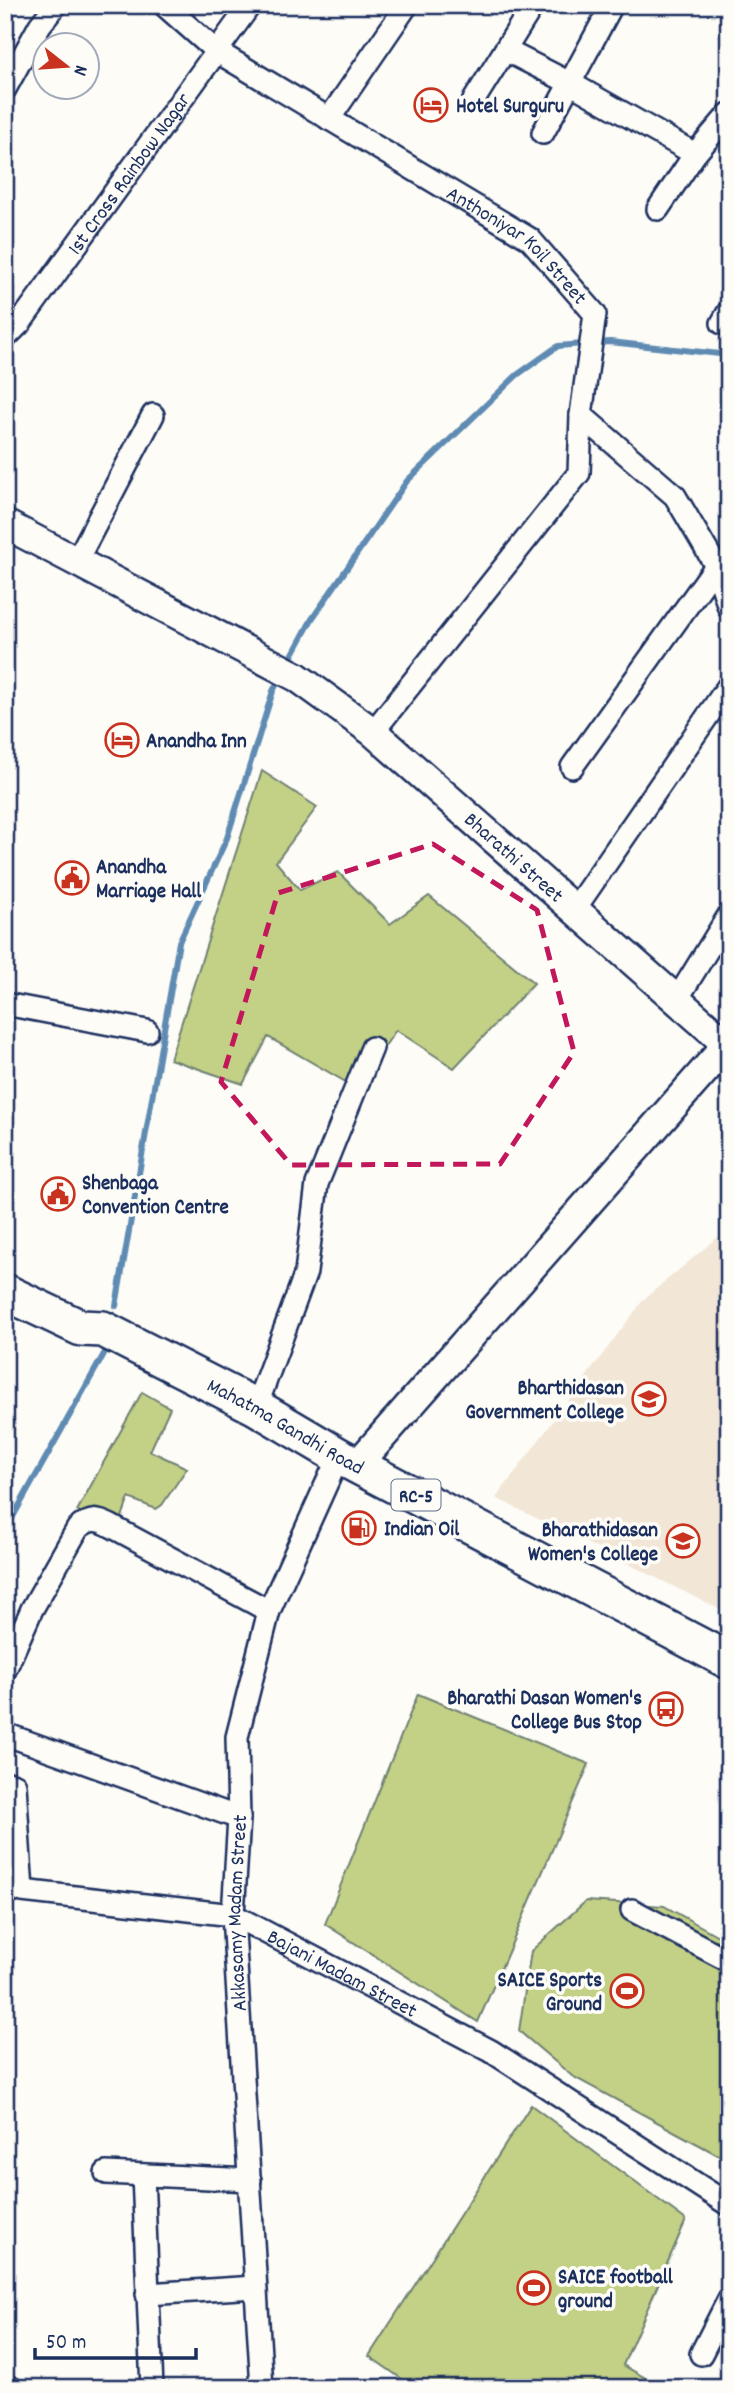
<svg xmlns="http://www.w3.org/2000/svg" width="734" height="2393" font-family="Dekko,sans-serif">
	<rect width="100%" height="100%" fill="#fdfcf7"/>
	<filter id="ink" filterUnits="userSpaceOnUse"><feTurbulence type="fractalNoise" baseFrequency=".0143" numOctaves="2"/><feDisplacementMap in="SourceGraphic" scale="14" xChannelSelector="R" yChannelSelector="G"/><feConvolveMatrix kernelMatrix="1 2 1 2 8 2 1 2 1" color-interpolation-filters="sRGB"/></filter>
	<g filter="url(#ink)">
		<polygon fill="#f2e6d6" points="729,1228 729,1614 496,1498 644,1299"/>
		<g fill="#c3d186" stroke="#6f8072" stroke-width="2">
			<polygon points="262,771 317,807 276,862 300,890 338,872 390,924 429,896 534,983 454,1068 396,1030 356,1088 268,1037 243,1084 170,1059"/>
			<polygon points="142,1392 170,1408 150,1451 187,1468 162,1505 156,1509 129,1498 119,1525 77,1511"/>
			<polygon points="418,1694 589,1764 478,2022 325,1924"/>
			<polygon points="586,1901 664,1906 729,1942 729,2161 572,2076 519,2031 531,1951"/>
			<polygon points="531,2105 686,2220 623,2365 663,2388 415,2388 369,2356"/>
		</g>
		<g fill="none" stroke-linecap="round" stroke-linejoin="round">
			<g stroke="#5f8bb3" stroke-width="6">
				<polyline points="288,663 312,619 407,481 517,375 558,346 610,342 729,355"/>
				<polyline points="116,1306 179,942 227,838 273,691 281,676"/>
				<polyline points="5,1531 109,1345"/>
			</g>
			<defs>
				<g id="minor">
					<path id="s1" d="M 164,5 L 216,51 L 530,239 L 595,314 L 581,415 L 579,473 L 373,732"/>
					<polyline points="505,50 570,83 695,154"/>
					<polyline points="5,89 40,25 56,5"/>
					<polyline points="474,100 533,5"/>
					<polyline points="329,119 407,5"/>
					<polyline points="543,133 612,5"/>
					<polyline points="658,209 695,154 729,114"/>
					<polyline points="722,323 729,311"/>
					<path id="s2" d="M 5,338 L 20,323 L 250,5"/>
					<polyline points="581,415 675,496 716,566 729,608"/>
					<polyline points="77,560 153,415"/>
					<polyline points="572,767 716,566"/>
					<polyline points="574,910 729,685"/>
					<polyline points="676,1001 729,915"/>
					<polyline points="5,1004 147,1031"/>
					<polyline points="256,1407 306,1272 317,1184 372,1048"/>
					<path d="M 5,1670 L 32,1609 L 78,1528 C 91,1518 97,1519 111,1526 L 269,1611"/>
					<polyline points="5,1734 239,1818"/>
					<path id="s3" d="M 5,1782 L 15,1785 L 22,1891 L 233,1915 L 491,2051 L 729,2205"/>
					<polyline points="632,1910 729,1961"/>
					<polyline points="106,2173 250,2180"/>
					<polyline points="143,2175 152,2388"/>
					<polyline points="147,2294 255,2287"/>
					<polyline points="701,2354 729,2299"/>
					<polyline points="5,2385 11,2388"/>
					<path id="s4" d="M 262,2388 L 233,1915 L 239,1818 L 237,1737 L 269,1611 L 339,1456"/>
				</g>
				<g id="tertiary">
					<path id="s5" d="M 5,524 L 297,677 L 373,732 L 729,1046"/>
					<polyline points="358,1464 727,1045"/>
				</g>
				<g id="primary">
					<path id="s6" d="M 5,1292 L 81,1328 L 103,1329 L 256,1407 L 339,1456 L 729,1661"/>
				</g>
			</defs>
			<use href="#minor" stroke="#1b2f5e" stroke-width="26"/>
			<use href="#tertiary" stroke="#1b2f5e" stroke-width="33"/>
			<use href="#primary" stroke="#1b2f5e" stroke-width="40"/>
			<use href="#minor" stroke="#fdfcf7" stroke-width="21"/>
			<use href="#tertiary" stroke="#fdfcf7" stroke-width="28"/>
			<use href="#primary" stroke="#fdfcf7" stroke-width="35"/>
		</g>
	</g>
	<path fill="none" stroke="#c2185b" stroke-width="5" stroke-dasharray="14 9" stroke-linejoin="round" d="M 433,844 L 537,910 L 574,1052 L 500,1164 L 291,1165 L 221,1082 L 278,893 Z"/>
	<defs>
		<symbol id="hotel-ring" viewBox="-11 -11 22 22"><circle r="9.5" fill="#fdfcf7" stroke="#c8321e" stroke-width="1.5"/><path d="M-6-4.5h1.5V1H6V5H4.5V3h-9V5H-6ZM-4 0a1.8 1.8 0 1 1 3.6 0ZM.5 0V-2.5h3Q6-2.5 6 0Z" fill="#c8321e"/></symbol>
		<symbol id="civic-ring" viewBox="-11 -11 22 22"><circle r="9.5" fill="#fdfcf7" stroke="#c8321e" stroke-width="1.5"/><path d="M-.6-6.5H3V-4.5H.6V-3L4-1V1h2V6H-6V1h2V-1L-.6-3ZM-1.2 2.5V6h2.4V2.5Z" fill="#c8321e"/></symbol>
		<symbol id="university-ring" viewBox="-11 -11 22 22"><circle r="9.5" fill="#fdfcf7" stroke="#c8321e" stroke-width="1.5"/><path d="M0-5L7-2L0 1L-7-2ZM-4 1L0 2.5L4 1V4Q0 6-4 4Z" fill="#c8321e"/></symbol>
		<symbol id="fuel-ring" viewBox="-11 -11 22 22"><circle r="9.5" fill="#fdfcf7" stroke="#c8321e" stroke-width="1.5"/><path d="M-5.5-6h7V0h2V4h1.3V-2.5L3-4.5l.8-.8L6-3V5H2.5V1h-1V6h-7ZM-4.2-4.7v3.2H.2V-4.7Z" fill="#c8321e"/></symbol>
		<symbol id="bus-ring" viewBox="-11 -11 22 22"><circle r="9.5" fill="#fdfcf7" stroke="#c8321e" stroke-width="1.5"/><path d="M-5-6H5V4H4V6H2V4H-2V6H-4V4H-5ZM-3.5-4V0h7V-4ZM-3.5 1.2v1.5H-2V1.2ZM2 1.2v1.5H3.5V1.2Z" fill="#c8321e"/></symbol>
		<symbol id="stadium-ring" viewBox="-11 -11 22 22"><circle r="9.5" fill="#fdfcf7" stroke="#c8321e" stroke-width="1.5"/><path d="M0-5a6.5 5 0 1 0 0 10a6.5 5 0 1 0 0-10ZM-3.5-1.8h7v3.6h-7Z" fill="#c8321e"/></symbol>
	</defs>
	<g fill-rule="evenodd">
		<use href="#hotel-ring" x="412" y="86" width="38" height="38"/>
		<use href="#hotel-ring" x="103" y="721" width="38" height="38"/>
		<use href="#civic-ring" x="53" y="859" width="38" height="38"/>
		<use href="#civic-ring" x="39" y="1175" width="38" height="38"/>
		<use href="#university-ring" x="630" y="1380" width="38" height="38"/>
		<use href="#fuel-ring" x="340" y="1509" width="38" height="38"/>
		<use href="#university-ring" x="664" y="1522" width="38" height="38"/>
		<use href="#bus-ring" x="647" y="1690" width="38" height="38"/>
		<use href="#stadium-ring" x="608" y="1972" width="38" height="38"/>
		<use href="#stadium-ring" x="515" y="2269" width="38" height="38"/>
	</g>
	<g text-anchor="middle" stroke-width="7" stroke-linejoin="round" paint-order="stroke">
		<rect fill="#fdfcf7" stroke="#5f6c8c" stroke-width="2" x="391.5" y="1479.5" width="49" height="31" rx="5"/>
		<g font-size="19" font-weight="bold" fill="#1b2f5e">
			<text x="416" y="1502">RC-5</text>
		</g>
		<g font-size="21" font-weight="bold" fill="#1b2f5e" stroke="#fdfcf7" text-anchor="start">
			<text x="456" y="112">Hotel Surguru</text>
			<text x="146" y="747">Anandha Inn</text>
			<text x="96" y="873">Anandha<tspan x="96" dy="24">Marriage Hall</tspan></text>
			<text x="82" y="1189">Shenbaga<tspan x="82" dy="24">Convention Centre</tspan></text>
			<text x="624" y="1394" text-anchor="end">Bharthidasan<tspan x="624" dy="24">Government College</tspan></text>
			<text x="384" y="1535">Indian Oil</text>
			<text x="658" y="1536" text-anchor="end">Bharathidasan<tspan x="658" dy="24">Women's College</tspan></text>
			<text x="642" y="1704" text-anchor="end">Bharathi Dasan Women's<tspan x="642" dy="24">College Bus Stop</tspan></text>
			<text x="602" y="1986" text-anchor="end">SAICE Sports<tspan x="602" dy="24">Ground</tspan></text>
			<text x="558" y="2283">SAICE football<tspan x="558" dy="24">ground</tspan></text>
		</g>
		<g font-size="21" fill="#1b2f5e" stroke="#fdfcf7">
			<text dy="7" stroke="none"><textPath href="#s2" startOffset="206">1st Cross Rainbow Nagar</textPath></text>
			<text dy="7" stroke="none"><textPath href="#s1" startOffset="429">Anthoniyar Koil Street</textPath></text>
			<text dy="7" stroke="none"><textPath href="#s5" startOffset="612">Bharathi Street</textPath></text>
			<text dy="7" stroke="none"><textPath href="#s6" startOffset="313">Mahatma Gandhi Road</textPath></text>
			<text dy="7" stroke="none"><textPath href="#s4" startOffset="476">Akkasamy Madam Street</textPath></text>
			<text dy="7" stroke="none"><textPath href="#s3" startOffset="453">Bajani Madam Street</textPath></text>
		</g>
	</g>
	<rect width="734" height="2393" fill="none" stroke="#fdfcf7" stroke-width="28"/>
	<rect x="14" y="14" width="706" height="2365" fill="none" stroke="#1b2f5e" stroke-width="2.5" filter="url(#ink)"/>
	<g transform="translate(66 66) rotate(107)"><circle r="33" fill="#fdfcf7" stroke="#a3aaba" stroke-width="2"/>
	<path d="M0-5L12 26L0 18L-12 26Z" fill="#c8321e"/>
	<text y="-10" font-size="19" font-weight="bold" text-anchor="middle" fill="#1b2f5e">N</text>
	</g>
	<path d="M35 2348v10h161v-10" fill="none" stroke="#1b2f5e" stroke-width="3.5"/>
	<text x="46" y="2348" font-size="21" fill="#1b2f5e" stroke="#fdfcf7" stroke-width="5" paint-order="stroke">50 m</text>
</svg>
